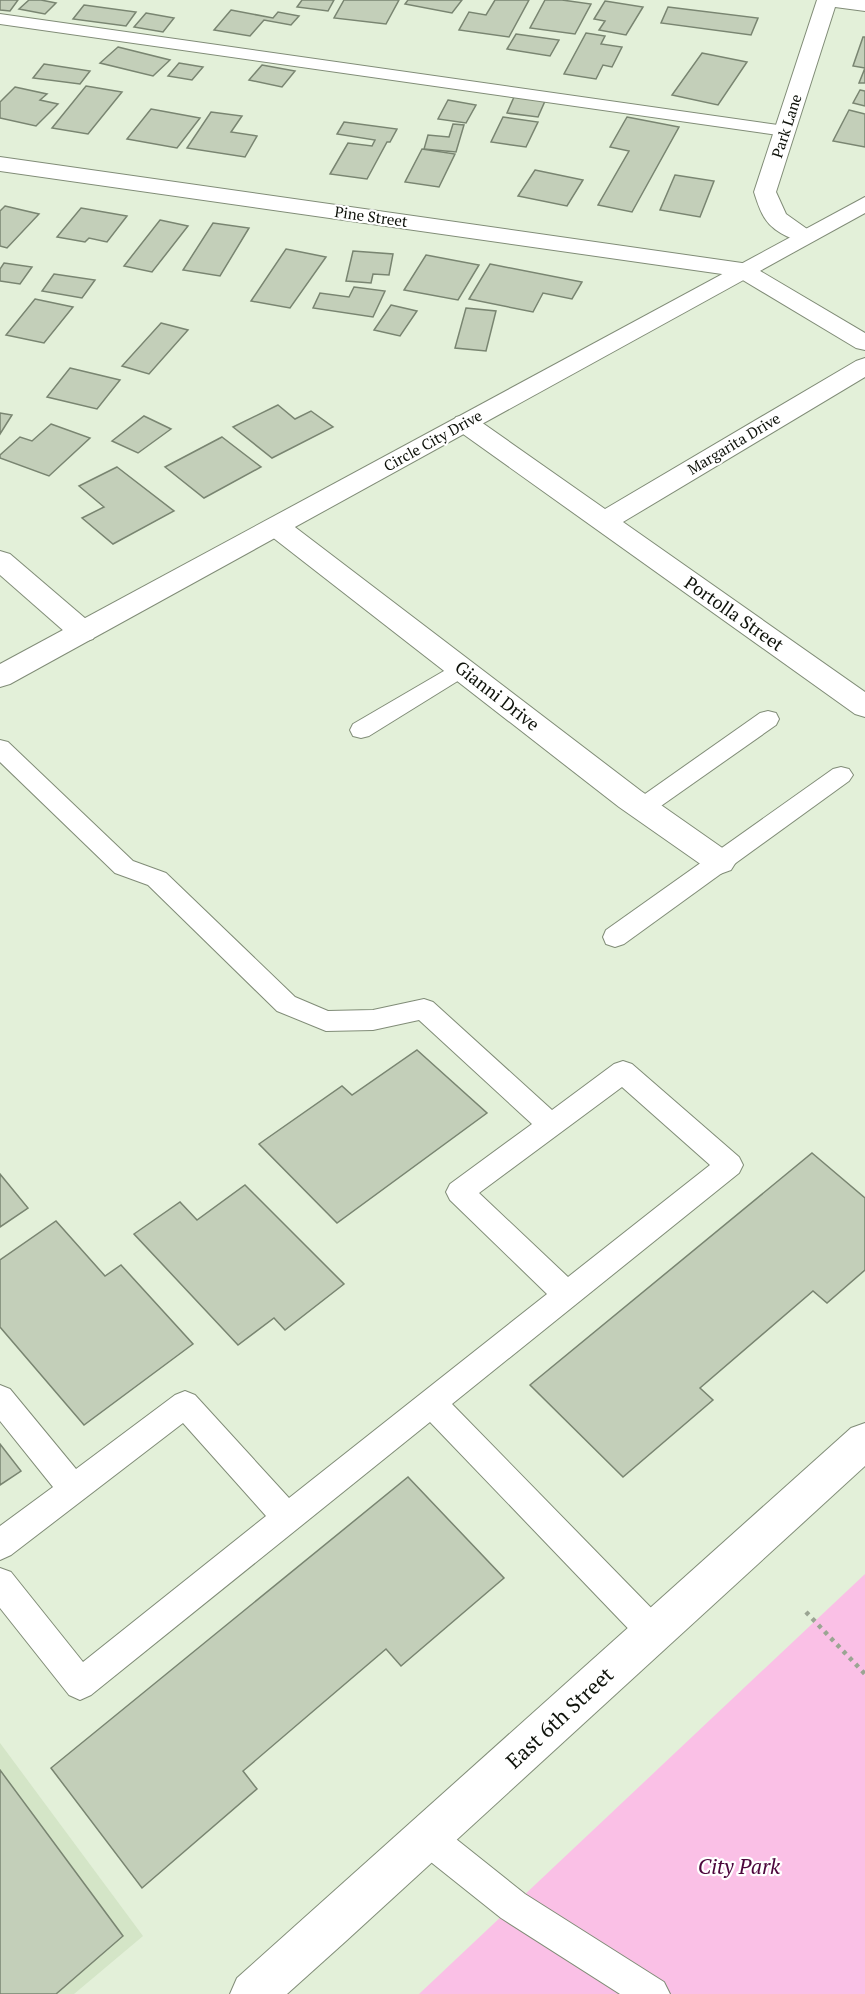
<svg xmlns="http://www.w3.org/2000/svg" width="865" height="1994" font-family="'PT Serif',serif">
	<rect width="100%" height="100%" fill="#e3f0d9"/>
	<polygon fill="#d4e5c7" points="0,1743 143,1936 74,1994 0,1994"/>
	<polygon fill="#fac0e6" points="865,1574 865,1994 419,1994"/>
	<g fill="#c3cfb9" stroke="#798571" stroke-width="1.5">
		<polygon points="0,0 18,0 10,11 0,10"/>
		<polygon points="29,0 41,0 56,3 45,14 19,9"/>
		<polygon points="302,0 334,0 328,11 297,7"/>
		<polygon points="344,0 399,0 386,24 334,18"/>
		<polygon points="408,0 462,0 452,13 405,4"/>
		<polygon points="495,0 529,0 509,37 459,30 469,12 486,15"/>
		<polygon points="545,0 562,0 591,4 575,34 530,28"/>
		<polygon points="605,1 643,7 626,35 599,30 605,21 594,19"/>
		<polygon points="84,5 136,12 126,26 73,19"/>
		<polygon points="668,7 758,18 751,35 661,23"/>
		<polygon points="231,10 273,18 278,12 299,16 291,25 264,20 250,36 214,30"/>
		<polygon points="146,13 174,18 163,32 134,27"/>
		<polygon points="586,33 605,36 601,44 622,47 612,67 603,65 596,79 564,74"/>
		<polygon points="516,34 559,40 550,56 507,49"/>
		<polygon points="863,37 865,37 865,83 859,83 865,68 853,66"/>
		<polygon points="118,47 170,60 153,76 100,63"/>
		<polygon points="702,53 747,62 718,105 672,95"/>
		<polygon points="179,63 203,67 192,80 168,76"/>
		<polygon points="44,64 90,71 80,84 33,78"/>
		<polygon points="262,65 295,71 282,87 249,80"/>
		<polygon points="86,86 122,92 88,134 52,128"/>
		<polygon points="15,87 47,94 40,100 58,104 36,126 0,118 0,102"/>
		<polygon points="860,90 865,91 865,106 853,103"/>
		<polygon points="514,97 545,101 538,117 507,113"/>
		<polygon points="448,100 476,105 466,123 438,119"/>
		<polygon points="151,109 200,118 177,148 127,139"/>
		<polygon points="849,110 865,114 865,147 833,141"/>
		<polygon points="211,112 242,116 231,132 257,136 245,157 187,148"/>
		<polygon points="503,117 538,122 526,147 491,142"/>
		<polygon points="627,117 679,127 632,212 598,205 629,151 610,147"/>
		<polygon points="344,122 397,129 390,142 387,142 367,179 330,174 348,143 372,146 375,140 337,134"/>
		<polygon points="453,124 464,125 456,152 424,149 428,135 449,137"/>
		<polygon points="422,149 455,154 439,187 405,182"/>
		<polygon points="535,170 583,180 567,206 518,196"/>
		<polygon points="675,175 714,181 700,217 660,210"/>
		<polygon points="5,206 39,214 7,248 0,246 0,211"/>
		<polygon points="81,208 127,216 107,242 89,238 85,242 57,237"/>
		<polygon points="160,220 188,226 152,272 124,266"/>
		<polygon points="213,223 249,228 220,276 183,270"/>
		<polygon points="286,249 326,257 290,308 251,301"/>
		<polygon points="353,251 393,254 389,275 373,274 371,283 346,281"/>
		<polygon points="426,255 479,265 458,300 404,290"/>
		<polygon points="4,263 32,267 20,284 0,281 0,269"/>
		<polygon points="490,264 582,282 572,299 543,293 533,312 469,299"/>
		<polygon points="54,274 95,280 82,298 42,291"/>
		<polygon points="354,287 385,291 373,317 313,308 320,293 349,297"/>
		<polygon points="35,299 73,307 44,343 6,335"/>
		<polygon points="391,305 417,311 400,336 374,330"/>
		<polygon points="466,308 496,311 486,351 455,348"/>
		<polygon points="161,323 188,330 149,374 122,366"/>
		<polygon points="70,368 120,380 97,409 47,397"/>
		<polygon points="278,405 295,419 311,411 333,427 272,458 233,427"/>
		<polygon points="0,413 12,415 0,434"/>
		<polygon points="144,416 171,429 138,453 112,441"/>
		<polygon points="51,424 90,438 49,476 0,458 0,455 20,437 32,441"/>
		<polygon points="222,437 261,467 204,498 165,467"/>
		<polygon points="117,467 174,511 113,544 82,518 104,507 79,486"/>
		<polygon points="417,1050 487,1113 337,1223 259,1144 342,1086 352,1095"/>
		<polygon points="812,1153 865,1198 865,1270 827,1303 813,1291 700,1388 713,1400 623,1477 530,1385"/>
		<polygon points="0,1174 28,1208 0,1227"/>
		<polygon points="245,1185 344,1284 285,1330 274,1318 238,1345 134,1234 180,1202 197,1220"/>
		<polygon points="56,1221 105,1276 121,1265 193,1344 84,1425 0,1327 0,1260"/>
		<polygon points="0,1444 21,1471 0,1485"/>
		<polygon points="408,1477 504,1578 401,1666 386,1649 243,1771 257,1789 142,1888 51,1768"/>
		<polygon points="0,1770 123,1936 56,1994 0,1994"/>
	</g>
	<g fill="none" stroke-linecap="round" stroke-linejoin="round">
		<defs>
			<g id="lane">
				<polygon points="0,14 785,126 794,131 785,136 0,24"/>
				<polygon points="461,661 469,664 472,669 469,674 369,736 361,738 353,736 350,730 353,724"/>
				<polygon points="768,711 776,713 779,719 776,725 651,813 643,816 635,813 631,807 635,801 760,713"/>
				<path d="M 0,740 L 8,742 L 133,861 L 166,873 L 295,997 L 328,1011 L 373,1010 L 424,999 L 433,1002 L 552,1110 L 614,1064 L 623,1061 L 632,1064 L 739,1157 L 743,1165 L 739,1173 L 452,1404 L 664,1621 L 669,1632 L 664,1643 L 653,1648 L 642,1643 L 430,1422 L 91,1695 L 80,1700 L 69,1695 L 0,1608 L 0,1568 L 11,1572 L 83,1662 L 266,1516 L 183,1423 L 11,1555 L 0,1560 L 0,1526 L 53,1487 L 0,1421 L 0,1385 L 10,1389 L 76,1469 L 175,1395 L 185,1391 L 195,1395 L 289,1498 L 547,1294 L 450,1200 L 446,1192 L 450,1184 L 532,1124 L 419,1020 L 373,1030 L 326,1031 L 277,1011 L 148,885 L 115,873 L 0,762 ZM 622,1087 L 710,1165 L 568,1277 L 479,1193 Z"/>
				<polygon points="841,767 849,769 853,775 849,781 624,944 615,947 606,944 603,937 606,930 833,769"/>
				<polygon points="429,1822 441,1827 525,1894 664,1982 670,1994 620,1994 501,1918 417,1851 412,1839 417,1827"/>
			</g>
			<g id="street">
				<path d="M 817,0 L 865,0 L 865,11 L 835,7 L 776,192 L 786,214 L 817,236 L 813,241 C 799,245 774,232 766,220 C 760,212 757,201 754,192 Z"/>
				<polygon points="0,157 742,263 750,265 865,333 865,350 856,348 736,276 0,171"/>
				<polygon points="865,358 865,377 623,522 865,692 865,717 855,714 456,429 452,423 456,417 465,415 474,417 605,509 856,361"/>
				<polygon points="277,518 287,521 641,791 731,854 736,862 731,870 720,874 709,870 619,807 267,533 263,527 267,521"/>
				<polygon points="0,551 10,554 93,625 97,632 93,639 83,642 73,639 0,575"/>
			</g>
			<polygon id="secondary" points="865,197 865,213 10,684 0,687 0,664"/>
			<polygon id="primary" points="865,1423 865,1466 346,1941 287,1994 230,1994 237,1978 851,1428"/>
		</defs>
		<use href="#lane" stroke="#808c77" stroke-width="2"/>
		<use href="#street" stroke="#808c77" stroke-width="2"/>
		<use href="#secondary" stroke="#808c77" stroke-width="2"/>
		<use href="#primary" stroke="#808c77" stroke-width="2"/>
		<polyline stroke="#9ba593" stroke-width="4.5" stroke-dasharray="4 5" stroke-linecap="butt" points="806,1612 865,1674"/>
		<use href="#lane" fill="#fff" fill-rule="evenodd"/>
		<use href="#street" fill="#fff" fill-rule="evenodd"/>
		<use href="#secondary" fill="#fff" fill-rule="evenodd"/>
		<use href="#primary" fill="#fff" fill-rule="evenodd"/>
	</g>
	<g text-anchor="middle" stroke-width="4.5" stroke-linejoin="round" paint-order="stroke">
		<g font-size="15" fill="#0e120a" stroke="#fff">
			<text transform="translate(787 126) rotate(-72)" y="5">Park Lane</text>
			<text transform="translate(371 217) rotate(8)" y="5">Pine Street</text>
			<text transform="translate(433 441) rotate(-29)" y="5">Circle City Drive</text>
			<text transform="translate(734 444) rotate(-31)" y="5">Margarita Drive</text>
		</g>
		<g font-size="18" fill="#0e120a" stroke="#fff">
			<text transform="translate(734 614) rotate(35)" y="6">Portolla Street</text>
			<text transform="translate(497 696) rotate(38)" y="6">Gianni Drive</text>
		</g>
		<g font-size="21" fill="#0e120a" stroke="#fff">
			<text transform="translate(560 1718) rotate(-43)" y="7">East 6th Street</text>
		</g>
		<g font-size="21" font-style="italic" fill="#4c063c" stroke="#fff">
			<text x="739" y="1874">City Park</text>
		</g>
	</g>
</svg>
